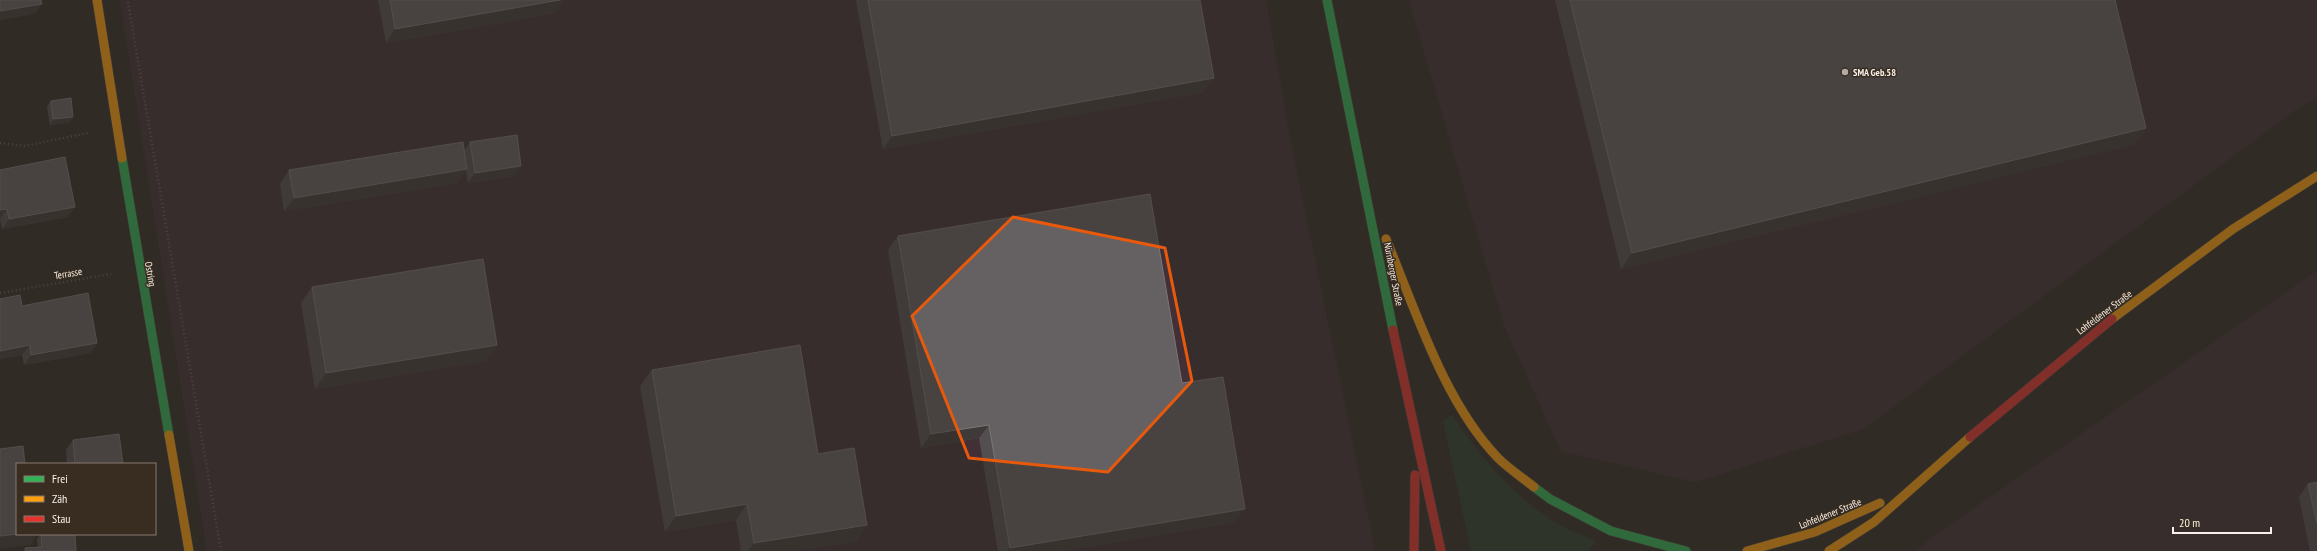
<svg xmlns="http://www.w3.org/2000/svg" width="2317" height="551" font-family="'PT Sans Narrow',sans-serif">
	<rect width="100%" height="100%" fill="#322c26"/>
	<g fill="#423036">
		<polygon points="120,0 1266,0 1290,139 1375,551 207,551"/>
		<polygon points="1409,0 2317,0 2317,98 2298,108 1863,429 1695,482 1561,451 1504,325"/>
		<polygon points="2317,271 2317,551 1915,551 1937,534"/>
	</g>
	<path fill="#2e3e32" d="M 1452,415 C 1482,459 1514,498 1560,525 C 1571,532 1585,536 1596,541 L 1588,551 L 1471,551 L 1443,421 Z"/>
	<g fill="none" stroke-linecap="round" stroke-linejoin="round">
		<defs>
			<g id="fast">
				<polyline points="1327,0 1393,330"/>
				<polyline points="122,158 169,435"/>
				<polyline points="1534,487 1550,499 1611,531 1686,551"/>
			</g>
			<g id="slow">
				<polyline points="97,0 122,158"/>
				<path d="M 1386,239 C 1416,311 1444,402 1498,458 C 1509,469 1523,478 1534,487"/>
				<polyline points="2112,319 2233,229 2317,176"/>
				<polyline points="169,435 189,551"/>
				<polyline points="1747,551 1815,532 1880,503"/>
				<polyline points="1829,551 1874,522 1970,437"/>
			</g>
			<g id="jam">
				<polyline points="1393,330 1441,551"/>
				<polyline points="1970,437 2112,319"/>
				<polyline points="1414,551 1415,475"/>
			</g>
		</defs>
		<use href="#fast" stroke="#4d4842" stroke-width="10"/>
		<use href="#slow" stroke="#4d4842" stroke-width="10"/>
		<use href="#jam" stroke="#4d4842" stroke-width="10"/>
		<g stroke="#69625e" stroke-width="2.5" stroke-dasharray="1 3" stroke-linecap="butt">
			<polyline points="128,2 221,551"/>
			<polyline points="0,143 24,146 88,133"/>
			<polyline points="0,293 111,274"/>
		</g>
		<use href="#fast" stroke="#30b455" stroke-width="9"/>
		<use href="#slow" stroke="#ff9f0a" stroke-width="9"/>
		<use href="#jam" stroke="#e5322d" stroke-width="9"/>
	</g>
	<g fill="#534f51">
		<polygon points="378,0 564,0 555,13 386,43"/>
		<polygon points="856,0 1200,0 1204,92 883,149"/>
		<polygon points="1555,0 2115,0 2146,128 2135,144 1621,269"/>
		<polygon points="51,101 73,117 70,122 50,125 47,106"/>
		<polygon points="470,142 514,176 468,183 466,170 457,183 284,211 280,184 289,170 464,151"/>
		<polygon points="0,170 68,217 2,229 0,220"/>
		<polygon points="898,236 1182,383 1235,522 1062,551 998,551 979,438 921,448 888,250"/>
		<polygon points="312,287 486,361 315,389 301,303"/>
		<polygon points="0,299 22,306 97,343 90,353 24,365 22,355 0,359"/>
		<polygon points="652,370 818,454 867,525 856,541 793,551 741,551 736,520 665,532 640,386"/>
		<polygon points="73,440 123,464 67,464 66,450"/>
		<polygon points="2317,482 2317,551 2310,551 2299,497 2308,484"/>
		<polygon points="41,534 76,551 24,551 25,548 38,547 37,539"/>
	</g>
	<g fill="#3f3a39">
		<polygon points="560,0 564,0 555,13 386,43 395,29"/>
		<polygon points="42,4 35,14 0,20 0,11"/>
		<polygon points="1214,78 1204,92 883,149 892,136"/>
		<polygon points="73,117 70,122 50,125 53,119"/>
		<polygon points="2146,128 2135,144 1621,269 1632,253"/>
		<polygon points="521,166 514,176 468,183 475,173"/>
		<polygon points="467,169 457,183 284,211 294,198"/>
		<polygon points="75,207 68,217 2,229 9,219"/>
		<polygon points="7,209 0,219 0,210"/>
		<polygon points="97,343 90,353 24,365 31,355"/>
		<polygon points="30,345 22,355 0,359 0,351"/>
		<polygon points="497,345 486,361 315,389 326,373"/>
		<polygon points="989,425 979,438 921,448 931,434"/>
		<polygon points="747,504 736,520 665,532 676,516"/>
		<polygon points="1245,509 1235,522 1062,551 1007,551 1010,548"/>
		<polygon points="867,525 856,541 793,551 748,551 754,543"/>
		<polygon points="18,534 37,534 30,545 0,549 0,536"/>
	</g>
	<g fill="#656162" stroke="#7c7777">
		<polygon points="0,0 41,0 42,4 0,11"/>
		<polygon points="390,0 560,0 395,29"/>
		<polygon points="868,0 1200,0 1214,78 892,136"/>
		<polygon points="1570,0 2115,0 2146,128 1632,253"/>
		<polygon points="71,98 73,117 53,119 51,101"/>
		<polygon points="517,135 521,166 475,173 470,142"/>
		<polygon points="463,142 467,169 294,198 289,170"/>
		<polygon points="65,157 75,207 9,219 7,209 0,210 0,170"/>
		<polygon points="1150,194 1182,383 1223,377 1245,509 1010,548 989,425 931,434 898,236"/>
		<polygon points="483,259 497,345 326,373 312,287"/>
		<polygon points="88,293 97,343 31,355 30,345 0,351 0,299 20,295 22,306"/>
		<polygon points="800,345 818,454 854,448 867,525 754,543 747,504 676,516 652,370"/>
		<polygon points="119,434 123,464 75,464 73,440"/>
		<polygon points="23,446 25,464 17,464 17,534 18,534 0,536 0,449"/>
		<polygon points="2317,482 2317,523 2308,484"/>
		<polygon points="41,534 75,534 76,551 26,551 25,548 42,547"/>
	</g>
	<path d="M0 0H2317V551H0ZM 1013,217 L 1165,248 L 1192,381 L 1108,472 L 969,458 L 912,316 Z" fill="#322c26" fill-opacity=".55" fill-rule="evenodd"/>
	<path fill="none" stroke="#e8590c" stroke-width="3" stroke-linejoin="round" d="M 1013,217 L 1165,248 L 1192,381 L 1108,472 L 969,458 L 912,316 Z"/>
	<circle fill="#b3aca5" stroke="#382d20" stroke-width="1.5" cx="1845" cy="72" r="4"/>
	<g text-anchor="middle" stroke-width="3" stroke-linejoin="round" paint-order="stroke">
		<g font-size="10" font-weight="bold" fill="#f9f1e9" stroke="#382d20" text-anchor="start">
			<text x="1853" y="76">SMA Geb.58</text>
		</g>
		<g font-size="10" fill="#f9f1e9" stroke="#382d20">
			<text transform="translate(68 273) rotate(-10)" y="4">Terrasse</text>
			<text transform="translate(151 274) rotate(80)" y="4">Ostring</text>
			<text transform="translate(1394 274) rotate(79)" y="4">Nürnberger Straße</text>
			<text transform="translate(2104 312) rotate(-37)" y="4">Lohfeldener Straße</text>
			<text transform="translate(1830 513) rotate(-22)" y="4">Lohfeldener Straße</text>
		</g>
	</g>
	<rect x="16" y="463" width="140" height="72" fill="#382d20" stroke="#857b70"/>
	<rect x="24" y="476" width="20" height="6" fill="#30b455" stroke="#857b70"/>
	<text x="52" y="483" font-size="12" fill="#f9f1e9">Frei</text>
	<rect x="24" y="496" width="20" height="6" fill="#ff9f0a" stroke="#857b70"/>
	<text x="52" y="503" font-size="12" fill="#f9f1e9">Zäh</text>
	<rect x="24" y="516" width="20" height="6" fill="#e5322d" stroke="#857b70"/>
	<text x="52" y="523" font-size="12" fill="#f9f1e9">Stau</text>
	<path d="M2173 527v6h98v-6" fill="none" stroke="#f9f1e9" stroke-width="2"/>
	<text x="2179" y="527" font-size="12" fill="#f9f1e9" stroke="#382d20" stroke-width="3" paint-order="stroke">20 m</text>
</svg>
